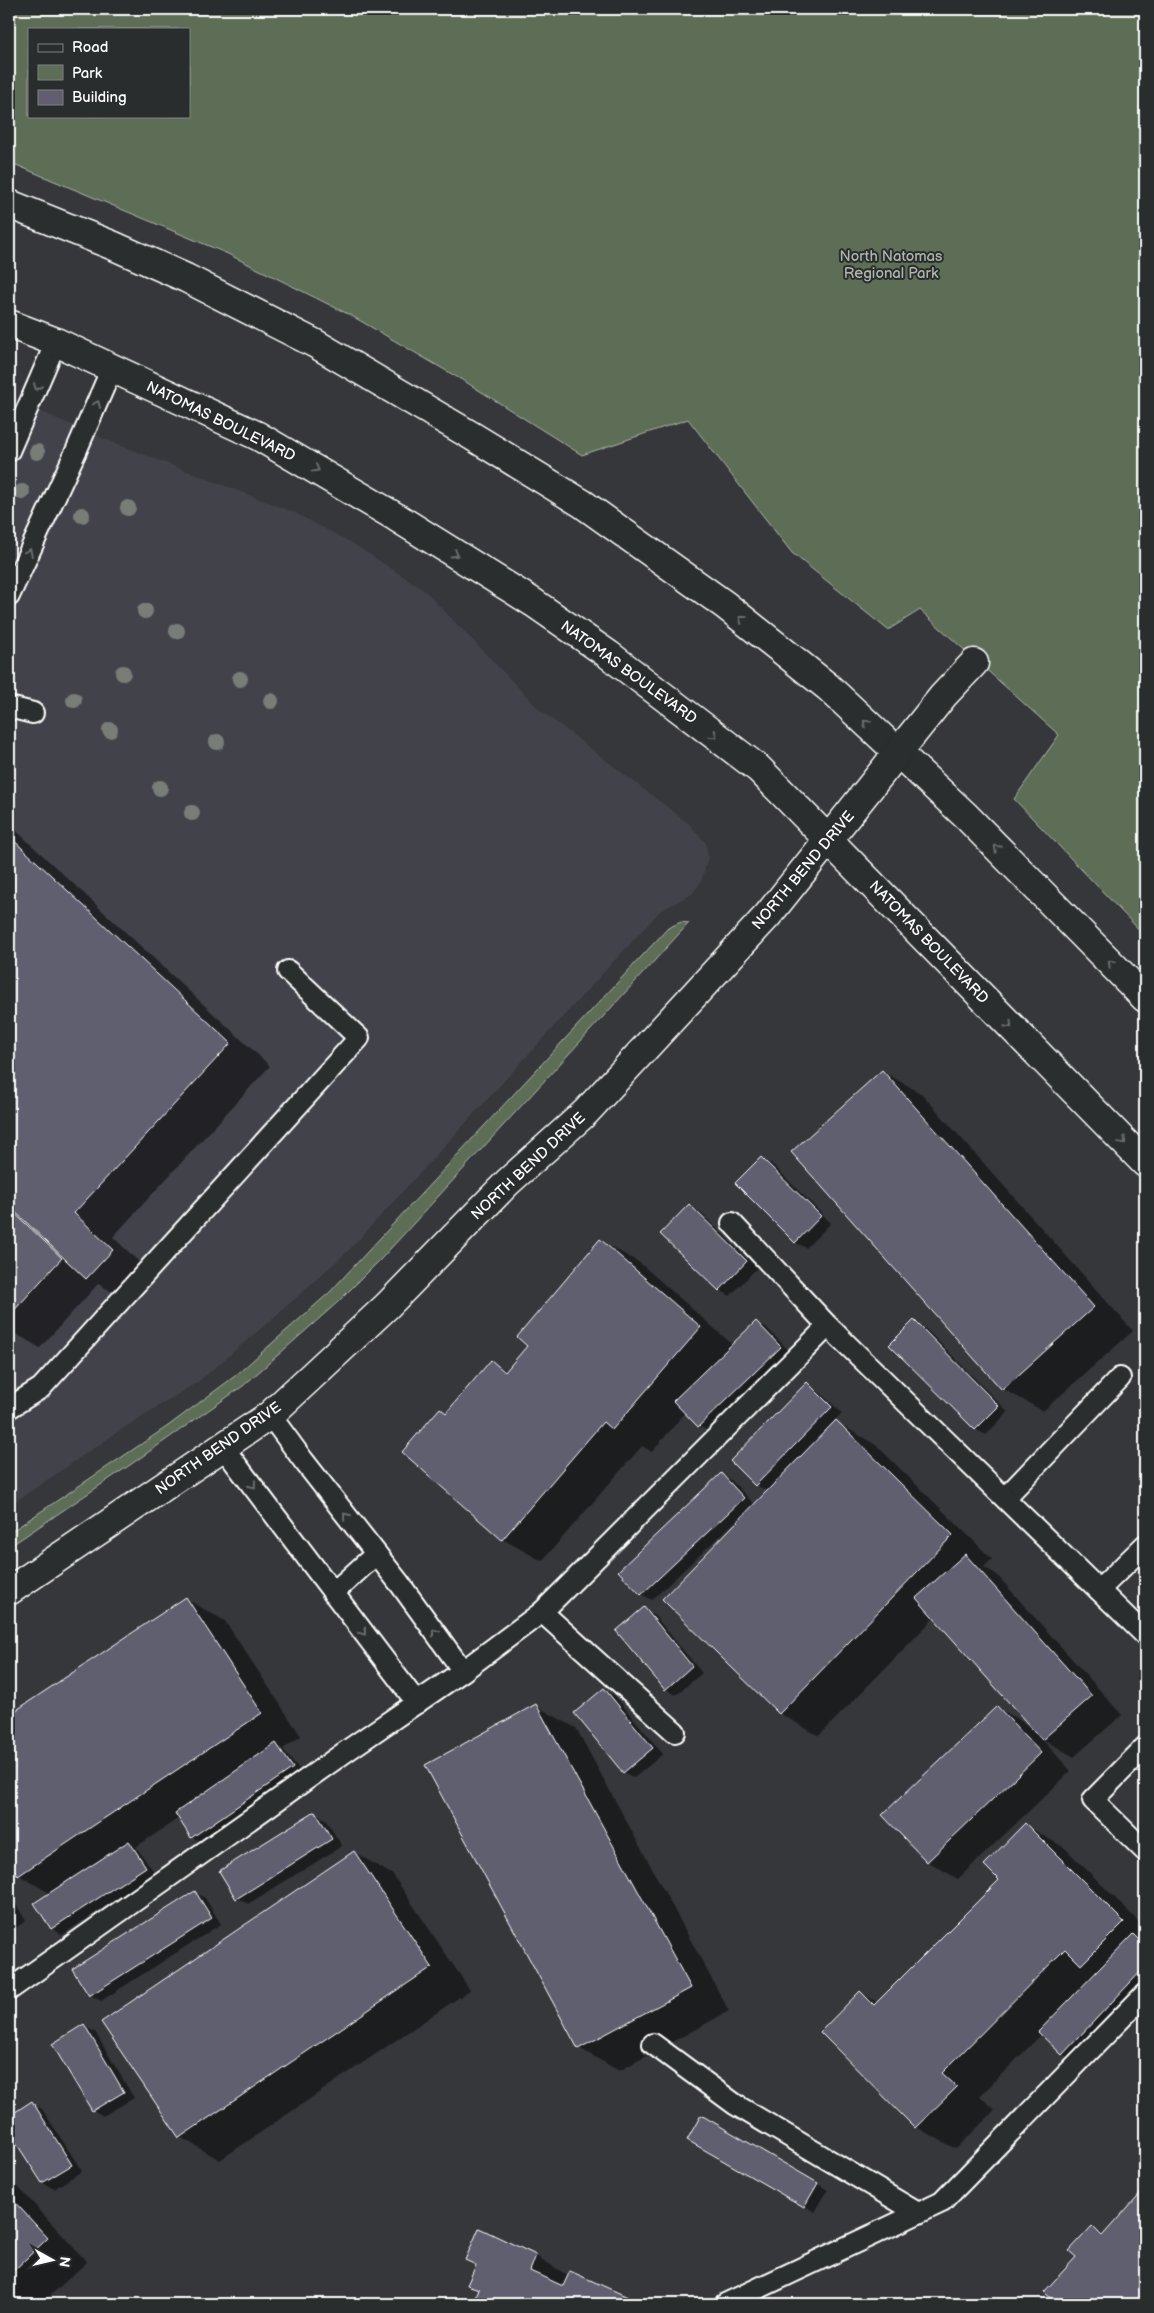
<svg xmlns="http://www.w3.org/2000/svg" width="1154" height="2313" font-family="'Balsamiq Sans',sans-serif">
	<rect width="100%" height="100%" fill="#35373b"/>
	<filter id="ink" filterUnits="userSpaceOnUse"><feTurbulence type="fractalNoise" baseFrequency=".02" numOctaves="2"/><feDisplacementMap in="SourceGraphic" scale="10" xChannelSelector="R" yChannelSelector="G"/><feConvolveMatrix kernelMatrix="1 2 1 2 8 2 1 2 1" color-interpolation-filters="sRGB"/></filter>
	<g filter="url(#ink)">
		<polygon fill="#42434b" points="9,398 109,441 293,512 352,543 424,590 540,710 688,823 706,843 708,858 701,882 692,894 660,911 351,1248 278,1314 199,1381 119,1431 9,1506"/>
		<g fill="#5d6d56" stroke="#aeb6aa" fill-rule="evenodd">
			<path d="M 9,9 L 1145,9 L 1145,936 L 1014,799 L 1059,735 L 920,610 L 888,630 L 792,553 L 688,419 L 582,455 L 469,384 L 352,316 L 228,254 L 9,162 ZM 29,29 L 189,29 L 189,116 L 29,116 Z"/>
			<polygon points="681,922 689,923 380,1260 339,1301 243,1386 130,1465 9,1547 9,1533 168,1426 235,1376 330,1292 668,928"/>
		</g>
		<g fill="#0007">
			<polygon points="9,824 270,1066 113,1237 151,1273 127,1300 98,1284 40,1348 9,1330"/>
			<polygon points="882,1071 922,1094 1133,1331 1043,1411 1003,1389"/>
			<polygon points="761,1158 772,1164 831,1223 806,1248 795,1242"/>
			<polygon points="689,1206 700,1212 757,1268 730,1296 720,1290"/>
			<polygon points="601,1241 640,1263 733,1345 756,1322 767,1328 791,1353 710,1432 699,1426 686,1412 652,1452 642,1446 542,1561 502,1539 440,1409 447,1413 492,1362 507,1371 529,1346"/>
			<polygon points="914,1322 925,1328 1008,1412 986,1435 975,1429"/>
			<polygon points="807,1384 817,1390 842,1413 834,1421 876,1445 992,1559 984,1567 996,1574 1122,1715 1074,1757 1041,1738 1071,1771 958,1879 927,1861 997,1707 1032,1728 935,1617 819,1736 779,1713 744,1513 652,1600 641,1594 722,1474 732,1481 755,1505 768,1492 756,1485"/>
			<polygon points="186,1599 225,1621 301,1736 283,1749 303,1774 203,1843 192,1837 179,1818 136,1847 155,1873 62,1935 51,1928 51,1894 19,1875 9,1859 9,1717"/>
			<polygon points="644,1609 654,1615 702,1673 676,1695 666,1689"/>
			<polygon points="604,1689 615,1696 663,1754 634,1778 624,1772"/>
			<polygon points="536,1706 576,1728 729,2011 619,2071 579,2048"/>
			<polygon points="315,1813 325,1819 342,1846 248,1904 237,1898 221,1872"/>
			<polygon points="1025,1825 1065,1848 1145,1928 1145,2002 1084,2066 1062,2054 1042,2034 980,2096 995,2110 956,2149 916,2127 860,1992 878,2003 1001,1880"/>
			<polygon points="354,1852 393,1875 470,1990 220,2160 180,2137"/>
			<polygon points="195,1892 205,1898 221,1924 101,2001 90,1995 74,1970"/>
			<polygon points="9,1893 26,1921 9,1932"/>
			<polygon points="84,2026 95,2032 134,2098 103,2116 93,2110"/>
			<polygon points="32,2103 42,2109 82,2171 54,2189 43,2183 9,2129 9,2117"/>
			<polygon points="701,2117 828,2190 815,2212 688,2139"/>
			<polygon points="9,2177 87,2262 41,2304 9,2304"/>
			<polygon points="1145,2190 1145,2304 1058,2304 1045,2292 1078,2257 1092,2228 1104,2235"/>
			<polygon points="480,2230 536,2256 569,2276 637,2304 473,2304 480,2290 469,2284 477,2266 466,2260"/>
		</g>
		<g fill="#615e70" stroke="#fff">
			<polygon points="9,836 231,1043 74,1213 113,1250 86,1279 9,1206"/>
			<polygon points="882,1070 1094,1307 1002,1390 791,1152"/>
			<polygon points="761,1157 821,1216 795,1243 735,1183"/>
			<polygon points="689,1204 747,1261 719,1291 660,1234"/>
			<polygon points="9,1208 62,1258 9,1316"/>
			<polygon points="600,1239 701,1327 612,1430 603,1422 502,1540 402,1452 440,1408 446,1413 491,1360 505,1372 527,1346 517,1337"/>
			<polygon points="914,1320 999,1406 975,1430 889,1345"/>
			<polygon points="756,1321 781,1347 698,1427 673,1401"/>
			<polygon points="807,1382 832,1407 755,1486 730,1461"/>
			<polygon points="836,1420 953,1535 779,1714 662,1599"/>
			<polygon points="721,1473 744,1498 641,1595 618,1571"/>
			<polygon points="965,1554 1092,1696 1042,1740 916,1598"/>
			<polygon points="186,1597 262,1713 18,1876 9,1861 9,1715"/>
			<polygon points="644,1607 692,1666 665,1690 616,1631"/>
			<polygon points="604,1688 653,1748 623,1773 574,1713"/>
			<polygon points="536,1704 691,1988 578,2049 425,1765"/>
			<polygon points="997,1706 1041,1753 927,1862 882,1815"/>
			<polygon points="276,1743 293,1768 191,1838 175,1813"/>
			<polygon points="315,1811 332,1839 236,1899 219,1871"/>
			<polygon points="1025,1823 1124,1922 1081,1965 1065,1949 942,2073 957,2087 915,2128 820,2032 860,1991 874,2005 999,1880 984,1865"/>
			<polygon points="129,1841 146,1867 51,1929 34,1903"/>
			<polygon points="354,1851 432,1967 179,2138 101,2022"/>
			<polygon points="195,1891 212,1918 89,1996 72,1969"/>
			<polygon points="1133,1934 1145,1946 1145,1967 1062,2055 1038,2032"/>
			<polygon points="84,2024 124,2092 92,2111 52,2044"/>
			<polygon points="32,2101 72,2165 42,2183 9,2132 9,2116"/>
			<polygon points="701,2115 818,2183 804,2207 687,2140"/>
			<polygon points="1145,2188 1145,2304 1057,2304 1044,2292 1076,2257 1069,2251 1092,2226 1102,2236"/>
			<polygon points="9,2196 48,2238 9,2275"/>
			<polygon points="479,2228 536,2255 530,2271 563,2286 570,2271 628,2297 624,2304 472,2304 479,2289 467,2285 476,2265 465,2260"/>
		</g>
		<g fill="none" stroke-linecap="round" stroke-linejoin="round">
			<defs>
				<g id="lane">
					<polyline points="9,451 56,342"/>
					<polyline points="9,596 77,449 112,368"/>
					<polyline points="9,707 33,713"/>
					<polyline points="732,1223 828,1326"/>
					<polyline points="9,1408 41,1388 359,1038 288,971"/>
					<polyline points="270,1415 303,1460 400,1584 463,1671"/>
					<polyline points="223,1447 417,1703"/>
					<polyline points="1005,1498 1120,1378"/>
					<polyline points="1099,1590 1145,1545"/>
					<polyline points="333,1593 376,1554"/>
					<polyline points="542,1612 675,1732"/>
					<polyline points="1145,1747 1093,1800 1145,1851"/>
					<polyline points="9,1990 348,1750 463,1671 542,1612 828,1326 1145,1635"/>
					<polyline points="653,2044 736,2105 918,2213"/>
					<polyline points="725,2304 942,2202 1145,1994"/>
				</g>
				<g id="secondary">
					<polyline points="9,204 114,246 186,278 316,344 472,436 583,504 725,605 828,687 966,816 1145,998"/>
					<polyline points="9,324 56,342 258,436 396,517 534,603 609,655 759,769 1145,1163"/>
					<polyline points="9,1591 270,1415 387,1306 508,1182 586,1112 768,915 943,696 974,663"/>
				</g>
			</defs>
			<use href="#lane" stroke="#fff" stroke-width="24"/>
			<use href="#secondary" stroke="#fff" stroke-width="31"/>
			<use href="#lane" stroke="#2a2d2e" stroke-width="20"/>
			<use href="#secondary" stroke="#2a2d2e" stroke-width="28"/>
		</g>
		<g fill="#787d78">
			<circle cx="37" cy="452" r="8"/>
			<circle cx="22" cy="492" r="8"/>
			<circle cx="128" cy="508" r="8"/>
			<circle cx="82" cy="515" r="8"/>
			<circle cx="145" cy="611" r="8"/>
			<circle cx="177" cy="631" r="8"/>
			<circle cx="123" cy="673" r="8"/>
			<circle cx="240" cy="679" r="8"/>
			<circle cx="74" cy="700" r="8"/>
			<circle cx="271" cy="701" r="8"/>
			<circle cx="110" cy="730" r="8"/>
			<circle cx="217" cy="742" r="8"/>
			<circle cx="160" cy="788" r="8"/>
			<circle cx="192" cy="813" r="8"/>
		</g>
		<defs><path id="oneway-chevron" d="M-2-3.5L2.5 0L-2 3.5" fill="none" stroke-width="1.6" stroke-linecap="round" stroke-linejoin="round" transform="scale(1.25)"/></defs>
		<g stroke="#6a6c6d">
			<use href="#oneway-chevron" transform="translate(37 387) rotate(113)"/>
			<use href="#oneway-chevron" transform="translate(97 404) rotate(-67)"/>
			<use href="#oneway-chevron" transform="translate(316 469) rotate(29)"/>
			<use href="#oneway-chevron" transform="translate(29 552) rotate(-65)"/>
			<use href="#oneway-chevron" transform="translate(455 554) rotate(32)"/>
			<use href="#oneway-chevron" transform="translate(742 619) rotate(-142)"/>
			<use href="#oneway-chevron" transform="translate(866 723) rotate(-136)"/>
			<use href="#oneway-chevron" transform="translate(714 735) rotate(37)"/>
			<use href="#oneway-chevron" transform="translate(997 848) rotate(-135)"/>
			<use href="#oneway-chevron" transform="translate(1111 963) rotate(-135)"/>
			<use href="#oneway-chevron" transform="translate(1009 1025) rotate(46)"/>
			<use href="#oneway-chevron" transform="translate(1123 1141) rotate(45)"/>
			<use href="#oneway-chevron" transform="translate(253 1485) rotate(52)"/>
			<use href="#oneway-chevron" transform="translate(346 1516) rotate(-128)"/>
			<use href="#oneway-chevron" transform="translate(363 1632) rotate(53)"/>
			<use href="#oneway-chevron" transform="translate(435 1632) rotate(-126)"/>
		</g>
	</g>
	<g text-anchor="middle" stroke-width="4" stroke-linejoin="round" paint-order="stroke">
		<g font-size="15" fill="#aeb6aa" stroke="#2a2d2e">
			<text x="891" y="261">North Natomas<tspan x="891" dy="17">Regional Park</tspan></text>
		</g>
		<g font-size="15" fill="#fff" stroke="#2a2d2e">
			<text transform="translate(221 421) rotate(26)" y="5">NATOMAS BOULEVARD</text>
			<text transform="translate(629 672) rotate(36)" y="5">NATOMAS BOULEVARD</text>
			<text transform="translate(803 870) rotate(-50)" y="5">NORTH BEND DRIVE</text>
			<text transform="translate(929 942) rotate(46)" y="5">NATOMAS BOULEVARD</text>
			<text transform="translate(528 1166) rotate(-43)" y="5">NORTH BEND DRIVE</text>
			<text transform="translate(218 1448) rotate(-35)" y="5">NORTH BEND DRIVE</text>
		</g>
	</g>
	<rect width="1154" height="2313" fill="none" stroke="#2a2d2e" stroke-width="30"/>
	<rect x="15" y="15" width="1124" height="2283" fill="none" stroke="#fff" stroke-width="2" filter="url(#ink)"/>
	<rect x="28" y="28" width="162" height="90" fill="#2a2d2e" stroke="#7f8182"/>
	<rect x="38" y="44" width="25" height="8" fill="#2a2d2e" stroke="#7f8182"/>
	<text x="72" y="52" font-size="15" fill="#ffffff">Road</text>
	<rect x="38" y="65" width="25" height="15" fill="#5d6d56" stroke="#7f8182"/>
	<text x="72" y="78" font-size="15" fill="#ffffff">Park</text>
	<rect x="38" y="90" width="25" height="15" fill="#615e70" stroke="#7f8182"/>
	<text x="72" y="102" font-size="15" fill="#ffffff">Building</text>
	<g transform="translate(52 2260) rotate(98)" stroke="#2a2d2e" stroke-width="4" paint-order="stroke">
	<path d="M0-4L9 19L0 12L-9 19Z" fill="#ffffff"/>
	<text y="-8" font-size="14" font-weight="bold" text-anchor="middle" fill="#ffffff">N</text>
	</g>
</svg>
